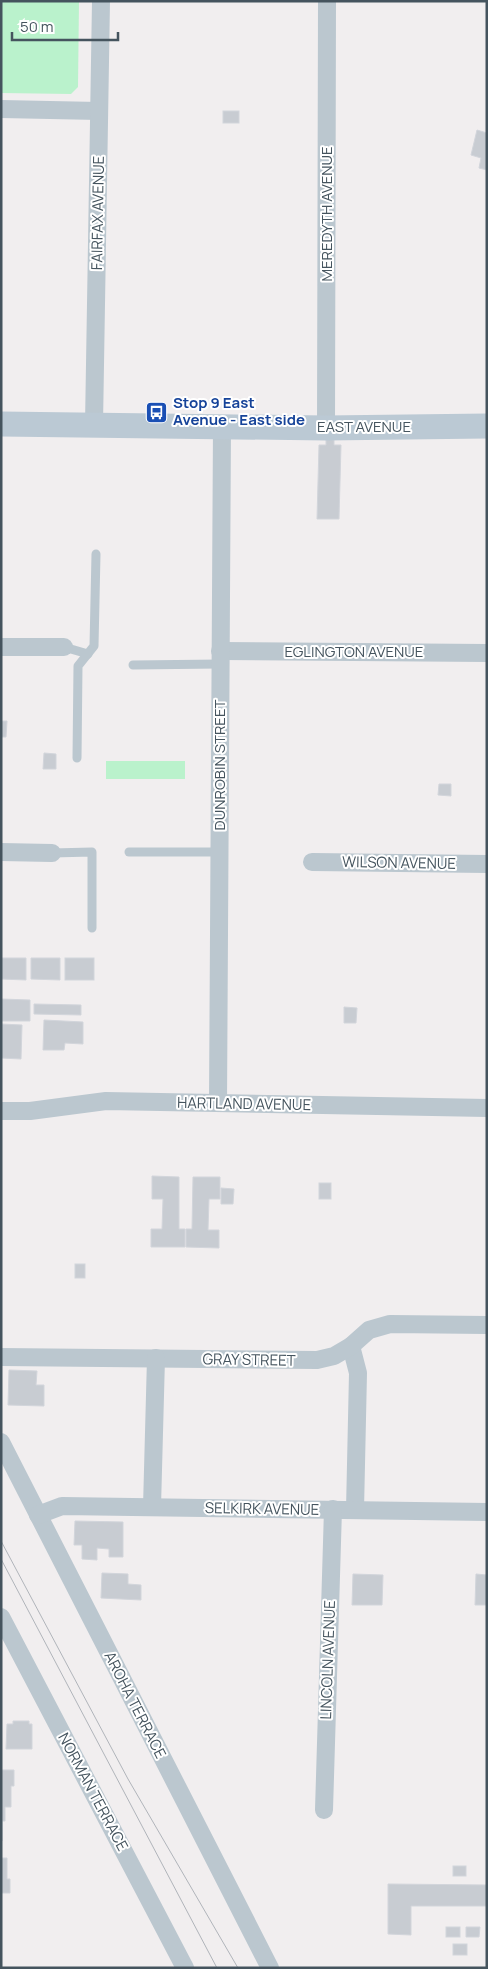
<svg xmlns="http://www.w3.org/2000/svg" width="488" height="1969" font-family="Manrope,sans-serif">
	<rect width="100%" height="100%" fill="#f1eeef"/>
	<g fill="#baf2cc">
		<polygon points="1,1 79,1 78,87 71,94 1,93"/>
		<rect x="106" y="761" width="79" height="18"/>
	</g>
	<g fill="#c8ccd2" stroke="#d2d5db">
		<rect x="223" y="111" width="16" height="12"/>
		<polygon points="477,130 487,133 487,170 479,168 481,158 471,155"/>
		<polygon points="326,439 334,440 334,445 341,445 339,519 317,519 319,445 326,445"/>
		<polygon points="1,721 7,721 6,737 1,737"/>
		<polygon points="44,753 56,754 56,769 43,769"/>
		<polygon points="439,784 451,784 451,796 438,795"/>
		<polygon points="1,958 26,958 26,980 1,979"/>
		<polygon points="31,958 60,958 60,980 31,979"/>
		<rect x="65" y="958" width="29" height="22"/>
		<polygon points="1,999 30,1000 30,1021 1,1021"/>
		<polygon points="34,1004 81,1005 81,1015 34,1014"/>
		<polygon points="344,1007 357,1008 356,1023 344,1023"/>
		<polygon points="44,1020 83,1022 83,1044 65,1043 64,1050 43,1050"/>
		<polygon points="1,1024 22,1025 21,1059 1,1058"/>
		<polygon points="152,1176 179,1177 179,1229 185,1229 185,1247 151,1247 151,1229 162,1229 163,1199 152,1199"/>
		<polygon points="193,1177 220,1177 220,1199 209,1199 208,1230 219,1230 219,1248 186,1247 186,1229 192,1229"/>
		<rect x="319" y="1183" width="12" height="16"/>
		<polygon points="221,1188 234,1189 233,1204 221,1204"/>
		<rect x="75" y="1264" width="10" height="14"/>
		<polygon points="9,1370 37,1371 36,1385 44,1385 44,1406 8,1405"/>
		<polygon points="75,1521 123,1522 123,1557 109,1557 109,1549 97,1548 97,1560 82,1559 82,1545 74,1545"/>
		<polygon points="102,1573 128,1574 128,1584 141,1585 141,1600 101,1598"/>
		<polygon points="353,1574 383,1575 382,1605 352,1605"/>
		<polygon points="476,1574 487,1575 487,1605 475,1605"/>
		<polygon points="13,1721 29,1721 29,1724 32,1724 32,1749 6,1749 7,1724 13,1724"/>
		<polygon points="1,1770 14,1770 14,1786 11,1786 11,1807 5,1807 5,1821 2,1821 2,1841"/>
		<polygon points="1,1858 7,1858 7,1879 10,1879 10,1893 1,1893"/>
		<rect x="453" y="1866" width="13" height="10"/>
		<polygon points="388,1884 487,1885 487,1906 411,1906 411,1935 388,1934"/>
		<rect x="446" y="1927" width="14" height="10"/>
		<polygon points="466,1927 480,1927 479,1937 466,1937"/>
		<rect x="453" y="1944" width="14" height="11"/>
	</g>
	<g fill="none" stroke-linecap="round" stroke-linejoin="round">
		<g stroke="#bbc7cf" stroke-width="9">
			<polyline points="64,647 88,654"/>
			<polyline points="133,665 220,664"/>
			<polyline points="77,758 78,666 94,646 96,554"/>
			<polyline points="129,852 219,852"/>
			<polyline points="52,853 92,852 92,928"/>
		</g>
		<g stroke="#bbc7cf" stroke-width="18">
			<polyline points="1,109 99,111"/>
			<polyline points="94,425 101,1"/>
			<polyline points="326,428 327,1"/>
			<polyline points="1,647 64,647"/>
			<polyline points="220,651 487,653"/>
			<polyline points="1,852 52,853"/>
			<polyline points="312,862 487,864"/>
			<polyline points="218,1103 222,426"/>
			<polyline points="1,1111 30,1111 106,1101 487,1108"/>
			<polyline points="351,1346 358,1373 355,1510"/>
			<polyline points="1,1357 317,1360 334,1356 351,1346 369,1330 390,1324 487,1325"/>
			<polyline points="1,1442 270,1968"/>
			<polyline points="152,1507 156,1358"/>
			<polyline points="38,1515 62,1506 487,1512"/>
			<polyline points="1,1617 185,1968"/>
			<polyline points="324,1810 333,1509"/>
		</g>
		<polyline stroke="#bbc9d4" stroke-width="25" points="1,424 326,428 487,426"/>
		<g stroke="#b0b4ba" stroke-width="1">
			<polyline points="1,1541 128,1779 238,1968"/>
			<polyline points="1,1559 217,1968"/>
		</g>
	</g>
	<defs>
		<symbol id="bus-square" viewBox="-11 -11 22 22"><rect x="-9" y="-9" width="18" height="18" rx="4" fill="#1a4fb4" stroke="#fff"/><path d="M-5-6H5V4H4V6H2V4H-2V6H-4V4H-5ZM-3.5-4V0h7V-4ZM-3.5 1.2v1.5H-2V1.2ZM2 1.2v1.5H3.5V1.2Z" fill="#fff"/></symbol>
	</defs>
	<g fill-rule="evenodd">
		<use href="#bus-square" x="144" y="400" width="25" height="25"/>
	</g>
	<g text-anchor="middle" stroke-width="4" stroke-linejoin="round" paint-order="stroke">
		<g font-size="15" fill="#45545e" stroke="#fff">
			<text transform="translate(98 213) rotate(-89)" y="5">FAIRFAX AVENUE</text>
			<text transform="translate(327 214) rotate(-90)" y="5">MEREDYTH AVENUE</text>
			<text x="364" y="432">EAST AVENUE</text>
			<text x="354" y="657">EGLINGTON AVENUE</text>
			<text transform="translate(220 765) rotate(-90)" y="5">DUNROBIN STREET</text>
			<text transform="translate(399 863) rotate(1)" y="5">WILSON AVENUE</text>
			<text transform="translate(244 1104) rotate(1)" y="5">HARTLAND AVENUE</text>
			<text transform="translate(249 1360) rotate(1)" y="5">GRAY STREET</text>
			<text transform="translate(262 1509) rotate(1)" y="5">SELKIRK AVENUE</text>
			<text transform="translate(328 1660) rotate(-88)" y="5">LINCOLN AVENUE</text>
			<text transform="translate(135 1705) rotate(63)" y="5">AROHA TERRACE</text>
			<text transform="translate(93 1792) rotate(62)" y="5">NORMAN TERRACE</text>
		</g>
		<g font-size="15" font-weight="bold" fill="#164399" stroke="#fff" text-anchor="start">
			<text x="173" y="408">Stop 9 East<tspan x="173" dy="17">Avenue - East side</tspan></text>
		</g>
	</g>
	<rect width="488" height="1969" fill="none" stroke="#45545e" stroke-width="5"/>
	<path d="M12 32v8h106v-8" fill="none" stroke="#45545e" stroke-width="2.5"/>
	<text x="20" y="32" font-size="15" fill="#45545e" stroke="#ffffff" stroke-width="4" paint-order="stroke">50 m</text>
</svg>
